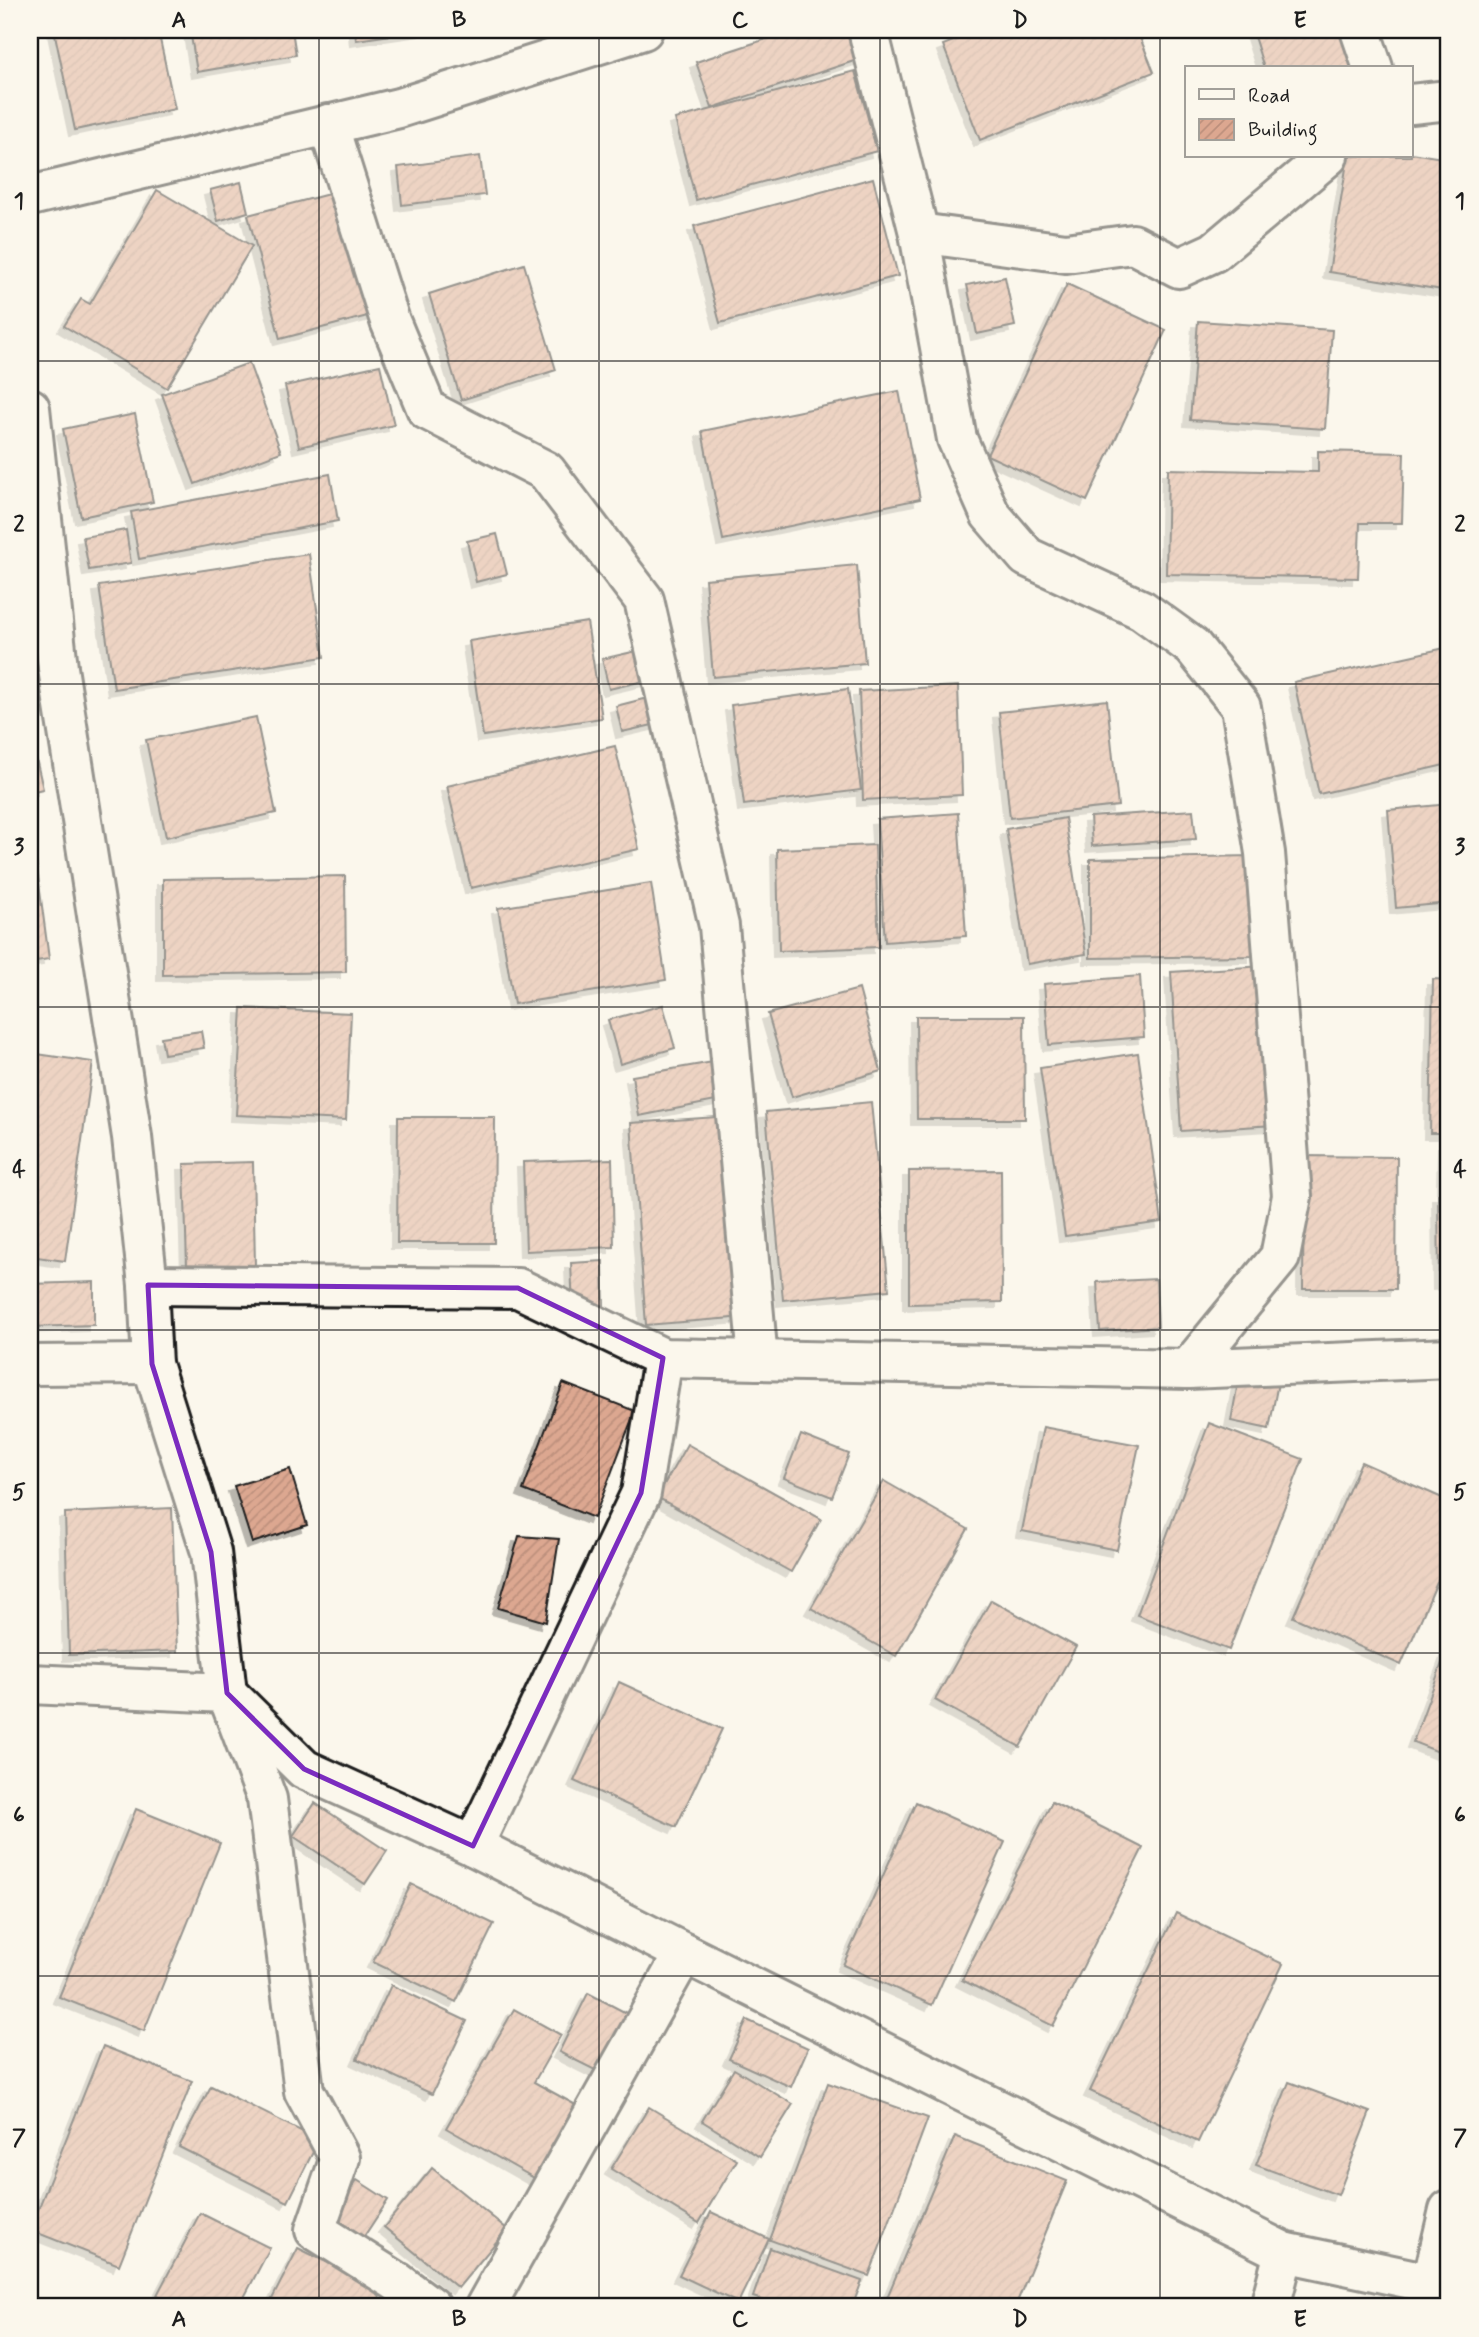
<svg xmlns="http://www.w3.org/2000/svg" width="1479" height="2337" font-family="Mynerve,sans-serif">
	<defs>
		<pattern id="building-hatch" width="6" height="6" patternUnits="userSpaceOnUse" patternTransform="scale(1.75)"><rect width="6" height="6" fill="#dca790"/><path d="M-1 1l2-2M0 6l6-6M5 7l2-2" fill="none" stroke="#bc8f7c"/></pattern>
		<filter id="shadow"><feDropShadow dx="-6" dy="6" stdDeviation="0" flood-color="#0004"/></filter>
	</defs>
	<rect width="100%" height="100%" fill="#fbf7ec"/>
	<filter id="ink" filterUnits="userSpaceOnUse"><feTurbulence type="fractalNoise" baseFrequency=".0143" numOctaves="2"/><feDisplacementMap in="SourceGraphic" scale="14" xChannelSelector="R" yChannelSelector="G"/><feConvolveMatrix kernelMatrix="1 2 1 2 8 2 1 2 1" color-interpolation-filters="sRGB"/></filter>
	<g filter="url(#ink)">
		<g fill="url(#building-hatch)" stroke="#1c1c1c" stroke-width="2" filter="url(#shadow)">
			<polygon points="54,30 158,30 175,109 75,130"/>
			<polygon points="190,30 292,30 296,55 197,72"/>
			<polygon points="355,30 425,30 356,40"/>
			<polygon points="794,30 851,30 860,59 712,108 696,62"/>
			<polygon points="981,30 1137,30 1154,72 980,140 943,45"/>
			<polygon points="1252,30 1348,30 1359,68 1264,68"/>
			<polygon points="855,71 877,151 696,200 675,119"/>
			<polygon points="1411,153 1449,159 1449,291 1329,272 1348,156 1411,156"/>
			<polygon points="480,156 485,195 402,205 398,167"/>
			<polygon points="873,178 898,276 720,323 694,226"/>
			<polygon points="241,182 248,212 218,221 210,190"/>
			<polygon points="348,189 379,313 280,339 248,215"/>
			<polygon points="157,190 252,246 167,388 64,326 81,299 90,304"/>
			<polygon points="524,264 556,370 461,400 429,294"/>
			<polygon points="1005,277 1015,326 977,334 967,285"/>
			<polygon points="1067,284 1166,330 1087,501 987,455"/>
			<polygon points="1198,321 1332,330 1325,429 1190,420"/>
			<polygon points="249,363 281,452 195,484 162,394"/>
			<polygon points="380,365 394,425 299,447 285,386"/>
			<polygon points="899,391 920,499 723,540 702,431"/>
			<polygon points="135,414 153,502 81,517 63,429"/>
			<polygon points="1318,451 1404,453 1402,523 1360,523 1358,578 1166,574 1168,469 1318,472"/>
			<polygon points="330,474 338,521 139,559 131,512"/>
			<polygon points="126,530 131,563 89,570 83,537"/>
			<polygon points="497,534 507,574 476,582 467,541"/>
			<polygon points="309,554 324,657 114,689 99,586"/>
			<polygon points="857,565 865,663 713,677 705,579"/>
			<polygon points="587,622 602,718 483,736 469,641"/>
			<polygon points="1449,647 1449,764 1319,794 1294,682"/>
			<polygon points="641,650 648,680 609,689 602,659"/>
			<polygon points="958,686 962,795 863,800 859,691"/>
			<polygon points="848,689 861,790 744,805 731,705"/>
			<polygon points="651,697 657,724 622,732 616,706"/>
			<polygon points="1107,700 1118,806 1010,818 999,712"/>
			<polygon points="256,717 276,813 166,837 146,740"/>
			<polygon points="30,732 43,789 30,792"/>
			<polygon points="615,746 639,849 471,888 447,786"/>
			<polygon points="1449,804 1449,903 1396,908 1388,810"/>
			<polygon points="1193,810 1196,839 1092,846 1090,817"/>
			<polygon points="958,813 966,936 885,942 877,819"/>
			<polygon points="1065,818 1086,954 1027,964 1006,829"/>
			<polygon points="875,845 879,947 779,951 777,849"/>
			<polygon points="1252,856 1254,956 1090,958 1090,859"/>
			<polygon points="36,861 49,959 30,962 30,862"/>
			<polygon points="345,876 346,972 163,975 163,879"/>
			<polygon points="651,883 666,980 514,1004 498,908"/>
			<polygon points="1264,966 1274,1125 1181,1131 1171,972"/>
			<polygon points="1140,976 1144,1037 1049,1045 1044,984"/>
			<polygon points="1433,979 1449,980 1449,1133 1430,1133"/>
			<polygon points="859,989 881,1071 792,1097 768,1014"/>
			<polygon points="663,1005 675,1048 620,1064 608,1020"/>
			<polygon points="242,1008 351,1013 346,1120 236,1115"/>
			<polygon points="916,1016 1024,1016 1025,1119 917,1119"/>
			<polygon points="201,1031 204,1048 164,1054 161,1037"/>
			<polygon points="30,1053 93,1062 65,1261 30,1256"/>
			<polygon points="1138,1053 1162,1222 1065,1236 1040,1068"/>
			<polygon points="719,1061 726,1099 639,1116 632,1076"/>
			<polygon points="871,1102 889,1290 783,1300 766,1112"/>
			<polygon points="731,1116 745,1317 646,1325 631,1123"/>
			<polygon points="398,1117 495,1117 494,1243 397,1243"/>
			<polygon points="1444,1142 1449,1142 1449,1186 1443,1186"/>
			<polygon points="1304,1156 1397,1157 1396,1289 1303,1289"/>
			<polygon points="612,1159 614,1247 526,1251 523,1162"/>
			<polygon points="253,1162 255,1266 187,1267 184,1164"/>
			<polygon points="1001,1170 1002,1302 909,1304 909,1171"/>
			<polygon points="1438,1194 1449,1194 1449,1283 1439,1284"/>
			<polygon points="603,1261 604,1308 573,1309 571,1263"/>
			<polygon points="1156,1279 1158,1327 1100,1331 1097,1282"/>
			<polygon points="94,1282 94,1325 30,1327 30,1284"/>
			<polygon points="1239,1377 1278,1383 1269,1429 1231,1421"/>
			<polygon points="563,1383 635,1411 594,1518 523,1490"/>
			<polygon points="1209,1423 1303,1459 1229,1650 1137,1615"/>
			<polygon points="1043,1427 1139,1445 1117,1550 1022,1531"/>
			<polygon points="801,1435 849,1454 832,1497 784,1478"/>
			<polygon points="687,1444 821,1519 791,1572 657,1497"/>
			<polygon points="1361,1462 1449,1501 1449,1555 1401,1665 1293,1617"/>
			<polygon points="290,1469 307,1525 252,1543 234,1486"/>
			<polygon points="884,1481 968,1529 896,1656 811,1608"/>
			<polygon points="172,1508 177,1651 69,1655 65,1513"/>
			<polygon points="519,1536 559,1539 546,1622 498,1608"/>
			<polygon points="991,1600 1076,1647 1020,1747 935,1700"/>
			<polygon points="1449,1644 1449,1756 1413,1742"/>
			<polygon points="619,1682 722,1729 676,1827 574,1781"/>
			<polygon points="916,1802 1005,1842 932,2005 843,1965"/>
			<polygon points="1052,1802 1143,1848 1053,2026 962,1980"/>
			<polygon points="315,1803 387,1851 365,1884 293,1836"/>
			<polygon points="136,1809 220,1843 144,2031 59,1997"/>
			<polygon points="411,1884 494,1924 456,2002 373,1962"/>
			<polygon points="1176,1913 1283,1964 1198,2142 1090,2091"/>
			<polygon points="391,1985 467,2021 432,2094 357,2059"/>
			<polygon points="588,1993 632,2016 603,2074 559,2052"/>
			<polygon points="514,2009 561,2035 534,2082 583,2109 541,2182 446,2128"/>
			<polygon points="747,2020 808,2048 791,2087 729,2059"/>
			<polygon points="103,2046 192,2081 119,2265 30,2230"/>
			<polygon points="734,2069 793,2104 760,2157 702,2121"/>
			<polygon points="1289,2082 1370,2112 1338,2195 1256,2165"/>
			<polygon points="828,2083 928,2118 869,2276 770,2240"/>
			<polygon points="211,2086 319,2140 288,2202 179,2147"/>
			<polygon points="649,2107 737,2160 699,2223 611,2169"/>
			<polygon points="955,2136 1067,2181 1015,2307 883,2307"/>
			<polygon points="432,2168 507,2229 458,2288 384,2227"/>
			<polygon points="357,2180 388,2200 361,2241 330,2221"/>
			<polygon points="711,2212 769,2239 738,2303 679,2275"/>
			<polygon points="200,2213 270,2248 239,2307 181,2307 157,2295"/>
			<polygon points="298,2248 383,2290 375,2307 268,2307"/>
			<polygon points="770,2248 862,2281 852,2307 783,2307 753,2297"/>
		</g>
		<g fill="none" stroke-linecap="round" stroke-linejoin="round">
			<defs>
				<g id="minor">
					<polyline points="868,30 919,233 957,439 990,514 1027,557 1142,610 1193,647 1241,707 1265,853 1292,1196 1280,1257 1188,1369"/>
					<polyline points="1360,30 1373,68"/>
					<polyline points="1411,104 1449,100"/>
					<polyline points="328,124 390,321 427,410 546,471 644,600 719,926 758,1360"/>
					<polyline points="30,196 399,108 643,30"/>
					<polyline points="919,233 1066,253 1133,244 1179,268 1214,252 1328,156"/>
					<polyline points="30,408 58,668 132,1137 148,1285 152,1364 211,1552 227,1693 267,1799 304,2091 340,2158 315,2230 396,2281 431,2307"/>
					<polyline points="148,1285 518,1288 663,1358 1188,1369 1449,1358"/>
					<polyline points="30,1365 152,1364"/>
					<polyline points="30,1684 227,1693 304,1769 473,1846 684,1953 1284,2252 1449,2287"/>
					<polyline points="473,1846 641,1493 663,1358"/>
					<polyline points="1432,2282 1449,2210"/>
					<polyline points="485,2307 684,1953"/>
					<polyline points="1270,2307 1284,2252"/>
				</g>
			</defs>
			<use href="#minor" stroke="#1c1c1c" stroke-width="44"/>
			<use href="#minor" stroke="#fbf7ec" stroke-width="38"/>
		</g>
	</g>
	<path d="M0 0H1479V2337H0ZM 148,1285 L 518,1288 L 663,1358 L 641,1493 L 473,1846 L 304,1769 L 227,1693 L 211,1552 L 152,1364 Z" fill="#fbf7ec" fill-opacity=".55" fill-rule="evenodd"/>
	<path fill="none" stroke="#7b2cbf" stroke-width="5" stroke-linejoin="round" d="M 148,1285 L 518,1288 L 663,1358 L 641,1493 L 473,1846 L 304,1769 L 227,1693 L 211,1552 L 152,1364 Z"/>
	<path fill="none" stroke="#1c1c1c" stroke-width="2" stroke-opacity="0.55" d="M 319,30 L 319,2307M 599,30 L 599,2307M 880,30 L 880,2307M 1160,30 L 1160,2307M 30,361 L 1449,361M 30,684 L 1449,684M 30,1007 L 1449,1007M 30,1330 L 1449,1330M 30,1653 L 1449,1653M 30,1976 L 1449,1976"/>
	<rect width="1479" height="2337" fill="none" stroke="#fbf7ec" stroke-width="77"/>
	<rect x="1185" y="66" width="228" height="91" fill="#fbf7ec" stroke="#a29f99" stroke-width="2"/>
	<rect x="1199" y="89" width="35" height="10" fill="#fbf7ec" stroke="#a29f99" stroke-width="2"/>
	<text x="1248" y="102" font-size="21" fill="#1c1c1c">Road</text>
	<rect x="1199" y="119" width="35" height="21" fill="url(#building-hatch)" stroke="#a29f99" stroke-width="2"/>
	<text x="1248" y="136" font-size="21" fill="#1c1c1c">Building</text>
	<rect x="38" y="38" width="1402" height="2260" fill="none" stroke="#1c1c1c" stroke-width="2.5"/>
	<g font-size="23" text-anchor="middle" font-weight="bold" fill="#1c1c1c">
		<text x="179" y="27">A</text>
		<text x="459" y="27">B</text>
		<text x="740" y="27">C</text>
		<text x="1020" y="27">D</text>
		<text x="1300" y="27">E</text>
		<text x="19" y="208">1</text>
		<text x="1460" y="208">1</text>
		<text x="19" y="531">2</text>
		<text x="1460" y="531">2</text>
		<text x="19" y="854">3</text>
		<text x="1460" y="854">3</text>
		<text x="19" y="1176">4</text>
		<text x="1460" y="1176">4</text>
		<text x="19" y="1499">5</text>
		<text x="1460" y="1499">5</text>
		<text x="19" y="1822">6</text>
		<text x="1460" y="1822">6</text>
		<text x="19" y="2145">7</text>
		<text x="1460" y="2145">7</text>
		<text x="179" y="2326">A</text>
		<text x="459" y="2326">B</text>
		<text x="740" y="2326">C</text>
		<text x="1020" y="2326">D</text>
		<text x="1300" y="2326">E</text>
	</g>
</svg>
